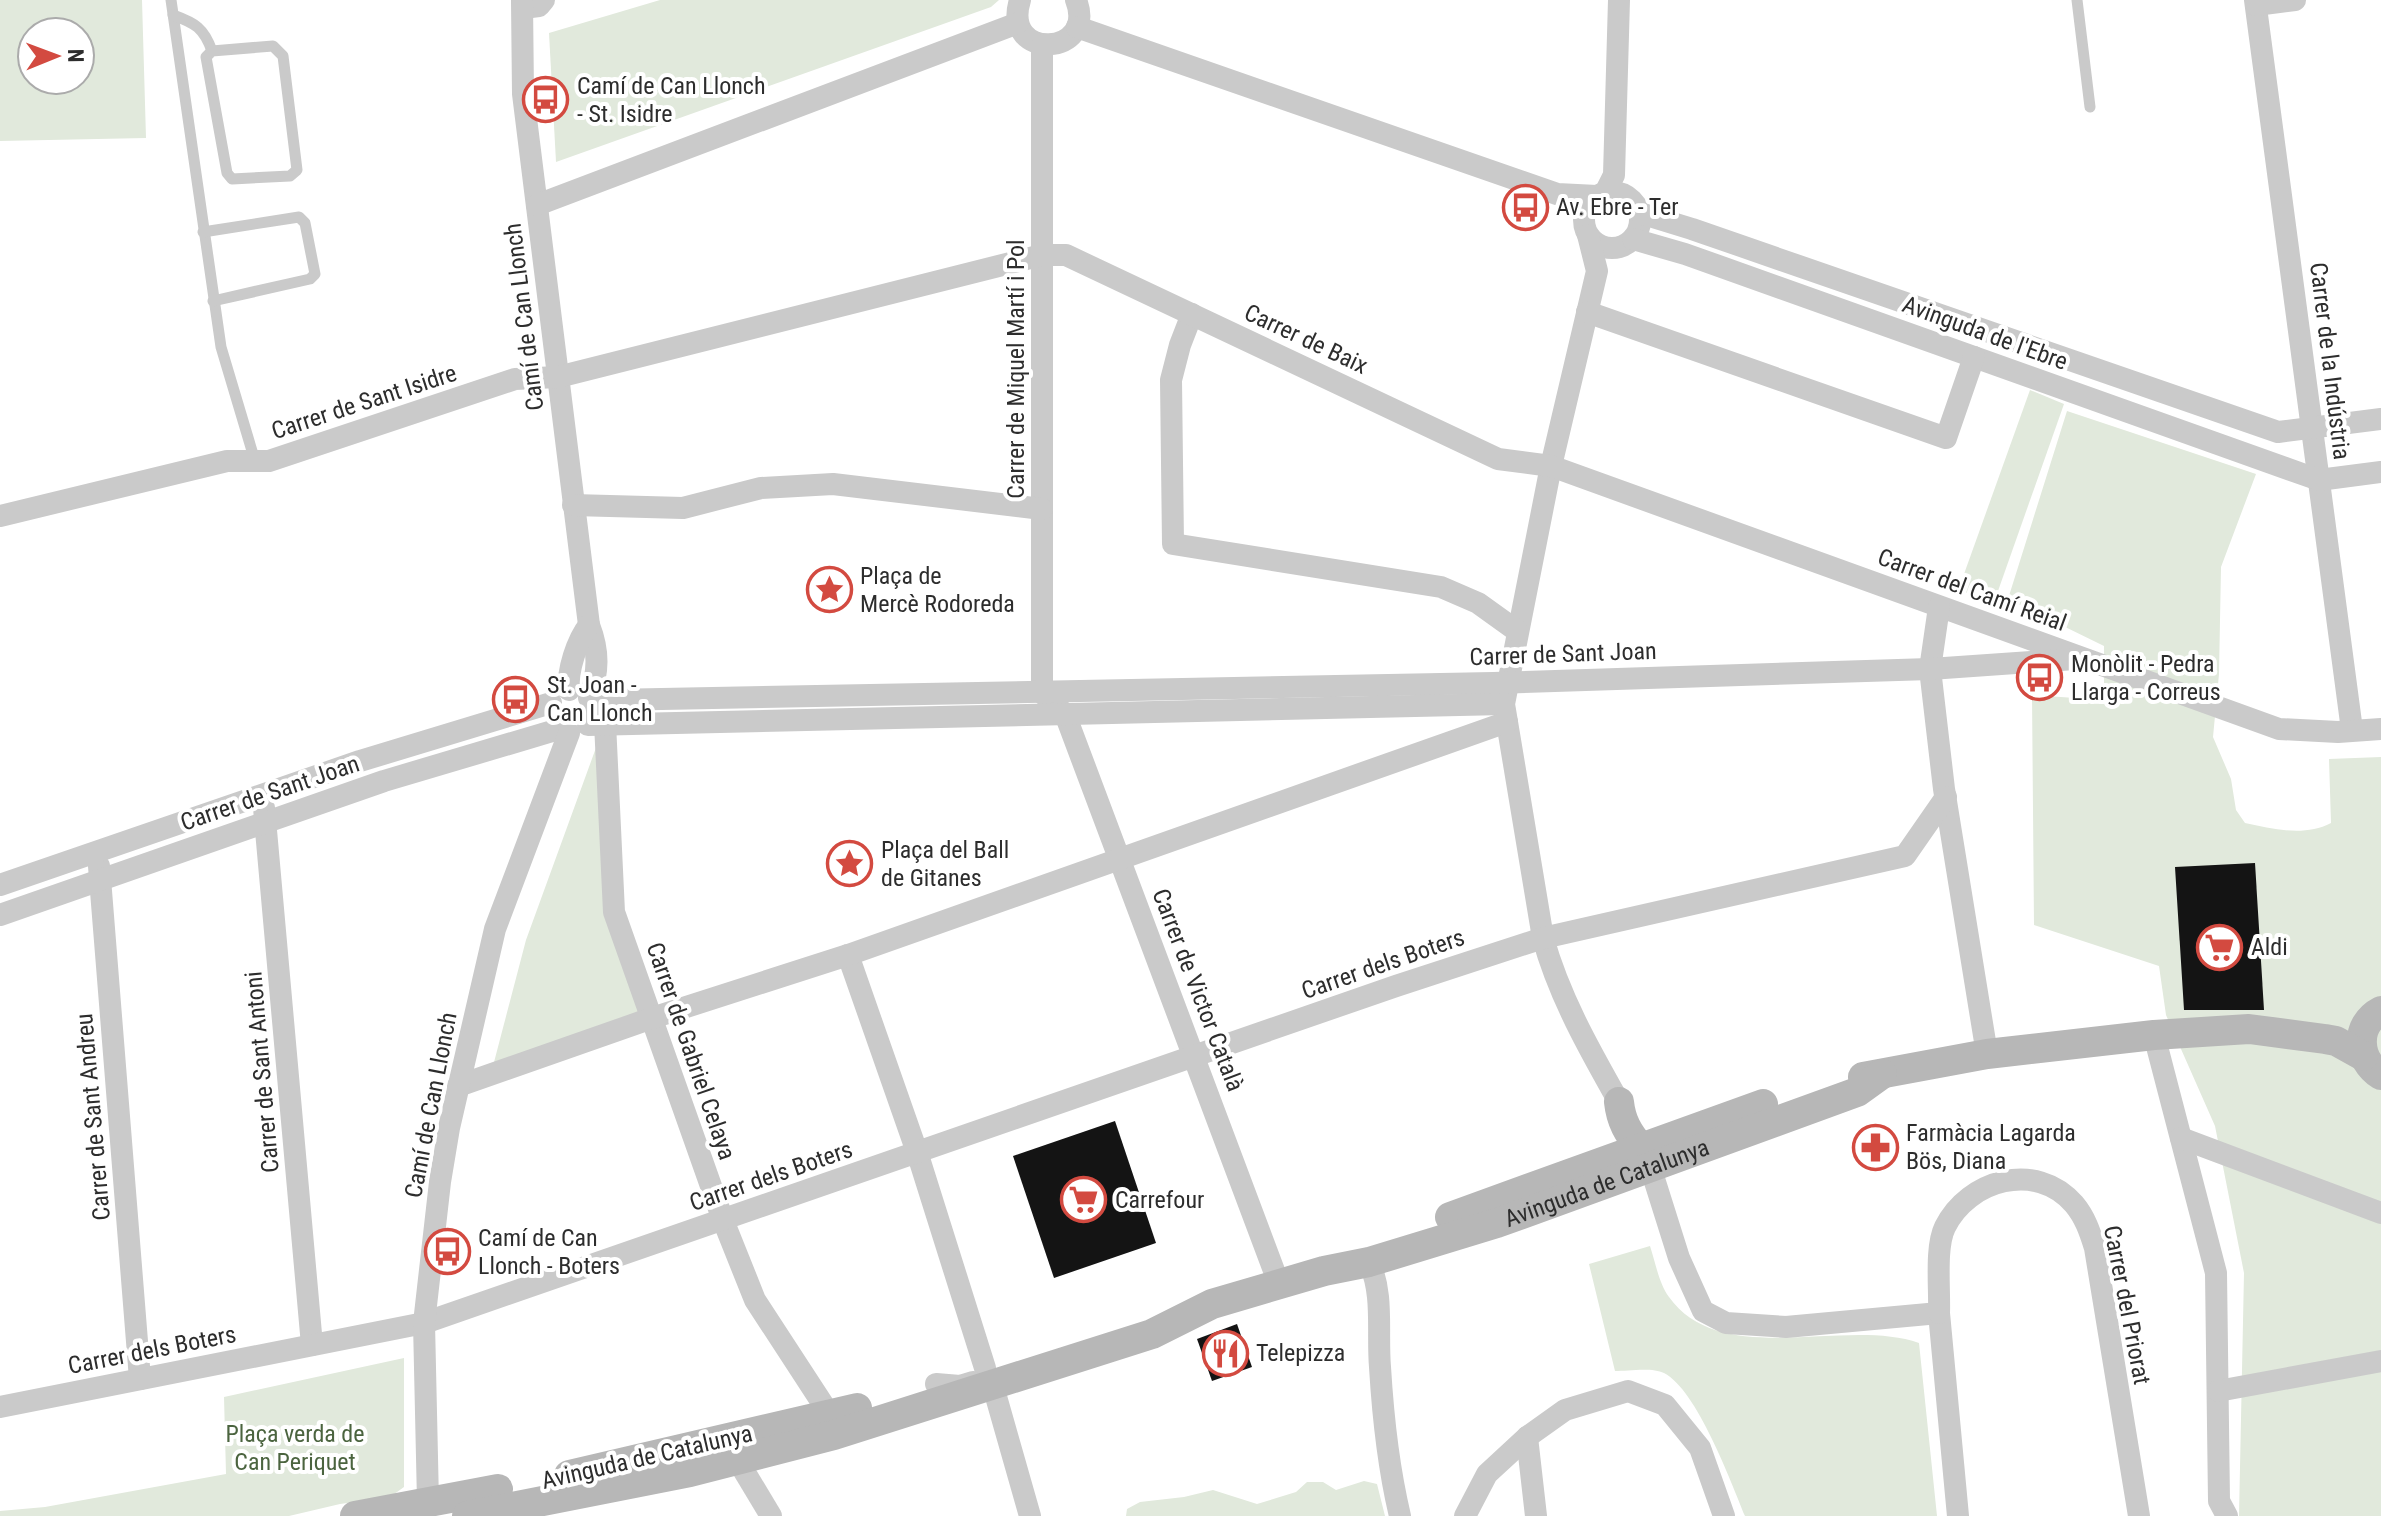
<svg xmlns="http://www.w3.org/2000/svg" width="2381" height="1516" font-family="'Roboto Condensed',sans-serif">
	<rect width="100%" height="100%" fill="#fff"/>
	<g fill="#e1e9dc" fill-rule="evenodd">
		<path d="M 0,0 L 142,0 L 146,138 L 0,141 ZM 32,32 L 80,32 L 80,80 L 32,80 Z"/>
		<polygon points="660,0 999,0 991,7 556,162 549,33"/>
		<polygon points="2030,390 2064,404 1992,608 1959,588"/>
		<path d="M 2067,411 L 2256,474 L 2221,567 L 2219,674 L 2213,737 L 2231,779 L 2236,810 L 2245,823 C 2274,829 2304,837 2331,823 L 2329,759 L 2381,757 L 2381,1516 L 2239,1516 L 2244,1273 L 2215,1126 L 2166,1015 L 2159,966 L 2034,925 L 2032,695 L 2104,700 L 2104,646 L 2008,599 Z"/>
		<polygon points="597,745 607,911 643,1014 493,1066 526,940"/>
		<path d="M 1650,1246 C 1655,1261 1659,1284 1669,1297 C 1721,1370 1845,1317 1919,1343 L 1937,1516 L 1745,1516 C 1731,1482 1697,1390 1664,1373 C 1652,1367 1628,1371 1615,1371 L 1589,1264 Z"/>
		<polygon points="404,1358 404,1487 390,1497 340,1504 289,1516 0,1516 0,1511 45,1507 226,1474 224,1397"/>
		<polygon points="1364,1481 1377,1484 1385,1516 1126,1516 1127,1509 1140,1502 1184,1497 1213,1490 1257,1504 1296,1492 1307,1482 1323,1482 1336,1490"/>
	</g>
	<g fill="#141414">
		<polygon points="2255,863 2264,1010 2184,1010 2175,867"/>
		<polygon points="1115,1121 1156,1243 1054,1278 1013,1156"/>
		<polygon points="1237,1324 1252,1367 1212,1381 1197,1339"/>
	</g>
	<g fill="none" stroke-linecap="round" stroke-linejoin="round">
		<g stroke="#cacaca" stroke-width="11">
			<polyline points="171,0 221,347 255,461"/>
			<polyline points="2077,0 2090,107"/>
			<path d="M 173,15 C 195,23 204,28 212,51"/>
			<polygon points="273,46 283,56 297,170 290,176 232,179 227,173 206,57 212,51"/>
			<polyline points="203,232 299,217 305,223 315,274 310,279 213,301"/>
		</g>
		<g stroke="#cacaca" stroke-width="22">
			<polyline points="522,0 531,7 539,6 544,0"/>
			<path d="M 1020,0 C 1001,62 1098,56 1076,0"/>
			<polyline points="2255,0 2352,730"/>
			<path d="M 522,2 L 523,94 L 589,625 C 599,651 599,672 589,698"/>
			<polyline points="2256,5 2295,0"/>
			<polyline points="1077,27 1557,194 1597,196"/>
			<polyline points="1042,45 1042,693 1065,714 1279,1284"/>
			<circle cx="1612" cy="220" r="28"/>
			<polyline points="1605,193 1614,175 1619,0"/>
			<polyline points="537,205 1018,23"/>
			<polyline points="1640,213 1692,229 2278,432 2381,419"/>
			<path d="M 1588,235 L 1597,271 L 1551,466 L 1504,704 L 1543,938 C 1559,996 1589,1049 1619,1102"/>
			<polyline points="1633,239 1685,254 2319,480 2381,472"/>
			<polyline points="1587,312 1946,438 1974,357"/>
			<polyline points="1192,314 1180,345 1171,380 1173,544 1441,587 1478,603 1517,631"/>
			<polyline points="573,505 683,508 761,488 833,484 1042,509"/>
			<polyline points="0,516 227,461 269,461 515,379 558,377 1042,255 1066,255 1498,459 1551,466 2279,729 2338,732 2381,729"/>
			<polyline points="1939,607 1930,669 1944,789 1987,1054"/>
			<path d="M 569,690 C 567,671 577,640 589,625"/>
			<polyline points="592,706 610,700 1493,683 1930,669 2075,659"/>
			<polyline points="605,723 614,912 723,1220 755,1300 830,1415"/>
			<polyline points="588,725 1504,704"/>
			<polyline points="264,808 312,1345"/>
			<polyline points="99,866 140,1379"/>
			<polyline points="0,885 360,761 551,703"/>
			<polyline points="0,915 384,781 559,729"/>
			<polyline points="848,955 917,1152 985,1368"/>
			<polyline points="2154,1035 2216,1273 2219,1501 2227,1516"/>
			<polyline points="458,1086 652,1018 848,955 1507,722"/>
			<polyline points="2181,1138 2381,1213"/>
			<polyline points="1650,1166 1679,1258 1703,1311 1726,1323 1786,1327 1939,1313 1958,1516"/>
			<path d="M 1369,1262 C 1384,1294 1377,1332 1380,1367 C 1383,1417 1388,1466 1400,1516"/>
			<path d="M 1939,1313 C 1940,1290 1935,1247 1945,1227 C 1968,1180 2036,1160 2074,1204 C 2085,1217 2090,1232 2095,1248 L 2139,1516"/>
			<polyline points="936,1384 960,1386 973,1382"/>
			<polyline points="993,1386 1030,1516"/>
			<polyline points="2218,1391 2381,1361"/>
			<polyline points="0,1407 424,1323 1396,986 1543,938 1905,856 1946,797"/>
			<polyline points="1527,1437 1536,1516"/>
			<polyline points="738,1461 771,1516"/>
			<polyline points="428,1502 424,1323 440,1182 449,1128 495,929 569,733"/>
			<polyline points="1465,1516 1487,1474 1527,1437 1565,1410 1628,1391 1665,1405 1700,1448 1724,1516"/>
		</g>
		<g stroke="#b7b7b7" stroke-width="30">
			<path d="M 2381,1011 C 2354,1025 2357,1060 2381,1075"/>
			<polyline points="1863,1077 1987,1054 2154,1035 2249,1029 2325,1039 2336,1041 2363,1056"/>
			<path d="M 1619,1102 C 1621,1121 1628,1133 1640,1147 L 1658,1150"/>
			<polyline points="1450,1217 1763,1104"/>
			<polyline points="569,1475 857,1408"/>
			<polyline points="355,1516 498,1489"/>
			<path id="s1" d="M 467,1516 L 690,1472 L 834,1435 L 1152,1334 L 1212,1304 L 1324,1271 L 1369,1262 L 1497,1223 L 1857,1092 L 1882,1074"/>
		</g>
	</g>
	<defs>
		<symbol id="bus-ring" viewBox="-11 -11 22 22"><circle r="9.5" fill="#fff" stroke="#d34a40" stroke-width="1.5"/><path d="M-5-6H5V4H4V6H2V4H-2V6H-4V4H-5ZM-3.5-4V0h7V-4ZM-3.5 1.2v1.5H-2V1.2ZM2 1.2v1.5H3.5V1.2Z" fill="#d34a40"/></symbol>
		<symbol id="sight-ring" viewBox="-11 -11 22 22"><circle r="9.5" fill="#fff" stroke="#d34a40" stroke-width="1.5"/><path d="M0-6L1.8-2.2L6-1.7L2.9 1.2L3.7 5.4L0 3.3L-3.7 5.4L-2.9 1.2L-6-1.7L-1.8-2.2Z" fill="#d34a40"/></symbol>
		<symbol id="supermarket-ring" viewBox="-11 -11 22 22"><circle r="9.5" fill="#fff" stroke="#d34a40" stroke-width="1.5"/><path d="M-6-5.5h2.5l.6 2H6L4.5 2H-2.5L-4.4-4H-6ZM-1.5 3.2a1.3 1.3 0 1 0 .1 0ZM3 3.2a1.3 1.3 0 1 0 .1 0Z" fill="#d34a40"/></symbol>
		<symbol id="pharmacy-ring" viewBox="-11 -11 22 22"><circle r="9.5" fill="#fff" stroke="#d34a40" stroke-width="1.5"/><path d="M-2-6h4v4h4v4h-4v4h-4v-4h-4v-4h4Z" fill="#d34a40"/></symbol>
		<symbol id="restaurant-ring" viewBox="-11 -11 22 22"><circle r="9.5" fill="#fff" stroke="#d34a40" stroke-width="1.5"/><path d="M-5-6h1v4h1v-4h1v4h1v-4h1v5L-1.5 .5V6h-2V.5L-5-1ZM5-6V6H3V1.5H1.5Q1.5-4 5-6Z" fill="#d34a40"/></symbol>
	</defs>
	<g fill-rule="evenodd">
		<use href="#bus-ring" x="520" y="74" width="51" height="51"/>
		<use href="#bus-ring" x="1500" y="182" width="51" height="51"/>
		<use href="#sight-ring" x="804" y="564" width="51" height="51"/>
		<use href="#bus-ring" x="2014" y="652" width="51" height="51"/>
		<use href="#bus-ring" x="490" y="674" width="51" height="51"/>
		<use href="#sight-ring" x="824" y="838" width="51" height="51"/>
		<use href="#supermarket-ring" x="2194" y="922" width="51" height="51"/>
		<use href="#pharmacy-ring" x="1850" y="1122" width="51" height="51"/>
		<use href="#supermarket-ring" x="1058" y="1174" width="51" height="51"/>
		<use href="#bus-ring" x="422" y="1226" width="51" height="51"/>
		<use href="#restaurant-ring" x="1200" y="1328" width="51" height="51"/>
	</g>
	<g text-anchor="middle" stroke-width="8" stroke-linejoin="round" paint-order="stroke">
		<g font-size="24" fill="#2d2d2d" stroke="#fff" text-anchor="start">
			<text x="577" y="94">Camí de Can Llonch<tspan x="577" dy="28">- St. Isidre</tspan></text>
			<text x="1556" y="215">Av. Ebre - Ter</text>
			<text x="860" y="584">Plaça de<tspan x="860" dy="28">Mercè Rodoreda</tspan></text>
			<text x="2071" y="672">Monòlit - Pedra<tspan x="2071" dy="28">Llarga - Correus</tspan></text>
			<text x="547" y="693">St. Joan -<tspan x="547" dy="28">Can Llonch</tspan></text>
			<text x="881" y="858">Plaça del Ball<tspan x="881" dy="28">de Gitanes</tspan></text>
			<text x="2251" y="955">Aldi</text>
			<text x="1906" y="1141">Farmàcia Lagarda<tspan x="1906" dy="28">Bös, Diana</tspan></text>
			<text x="1115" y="1208">Carrefour</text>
			<text x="478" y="1246">Camí de Can<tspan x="478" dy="28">Llonch - Boters</tspan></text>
			<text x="1256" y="1361">Telepizza</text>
		</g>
		<g font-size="24" fill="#2d2d2d" stroke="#fff">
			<text transform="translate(524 317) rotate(-97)" y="8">Camí de Can Llonch</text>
			<text transform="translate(1985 333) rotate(20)" y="8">Avinguda de l'Ebre</text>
			<text transform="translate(1306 339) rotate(25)" y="8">Carrer de Baix</text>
			<text transform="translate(2330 361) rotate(83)" y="8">Carrer de la Indústria</text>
			<text transform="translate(1016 369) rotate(-90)" y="8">Carrer de Miquel Martí i Pol</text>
			<text transform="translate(364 402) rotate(-18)" y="8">Carrer de Sant Isidre</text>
			<text transform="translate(1972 590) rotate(20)" y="8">Carrer del Camí Reial</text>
			<text transform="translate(1563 654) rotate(-2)" y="8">Carrer de Sant Joan</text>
			<text transform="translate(270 793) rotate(-19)" y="8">Carrer de Sant Joan</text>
			<text transform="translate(1383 964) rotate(-19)" y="8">Carrer dels Boters</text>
			<text transform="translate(1198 990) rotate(69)" y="8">Carrer de Victor Català</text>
			<text transform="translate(691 1051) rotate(71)" y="8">Carrer de Gabriel Celaya</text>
			<text transform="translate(262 1072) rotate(-95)" y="8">Carrer de Sant Antoni</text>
			<text transform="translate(431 1105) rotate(-79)" y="8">Camí de Can Llonch</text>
			<text transform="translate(93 1117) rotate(-95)" y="8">Carrer de Sant Andreu</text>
			<text transform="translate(771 1176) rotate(-19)" y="8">Carrer dels Boters</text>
			<text dy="8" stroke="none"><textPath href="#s1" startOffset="1190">Avinguda de Catalunya</textPath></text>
			<text transform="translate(2127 1305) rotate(79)" y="8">Carrer del Priorat</text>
			<text transform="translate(152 1350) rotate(-11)" y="8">Carrer dels Boters</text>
			<text transform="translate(647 1457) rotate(-13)" y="8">Avinguda de Catalunya</text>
		</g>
		<g font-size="24" fill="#4b643f" stroke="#fff">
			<text x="295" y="1442">Plaça verda de<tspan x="295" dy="28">Can Periquet</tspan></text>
		</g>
	</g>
	<g transform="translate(56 56) rotate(89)"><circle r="38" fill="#ffffff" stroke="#ababab" stroke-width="2"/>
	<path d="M0-6L14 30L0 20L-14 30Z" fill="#d34a40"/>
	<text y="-12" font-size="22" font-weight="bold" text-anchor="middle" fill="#2d2d2d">N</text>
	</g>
</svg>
